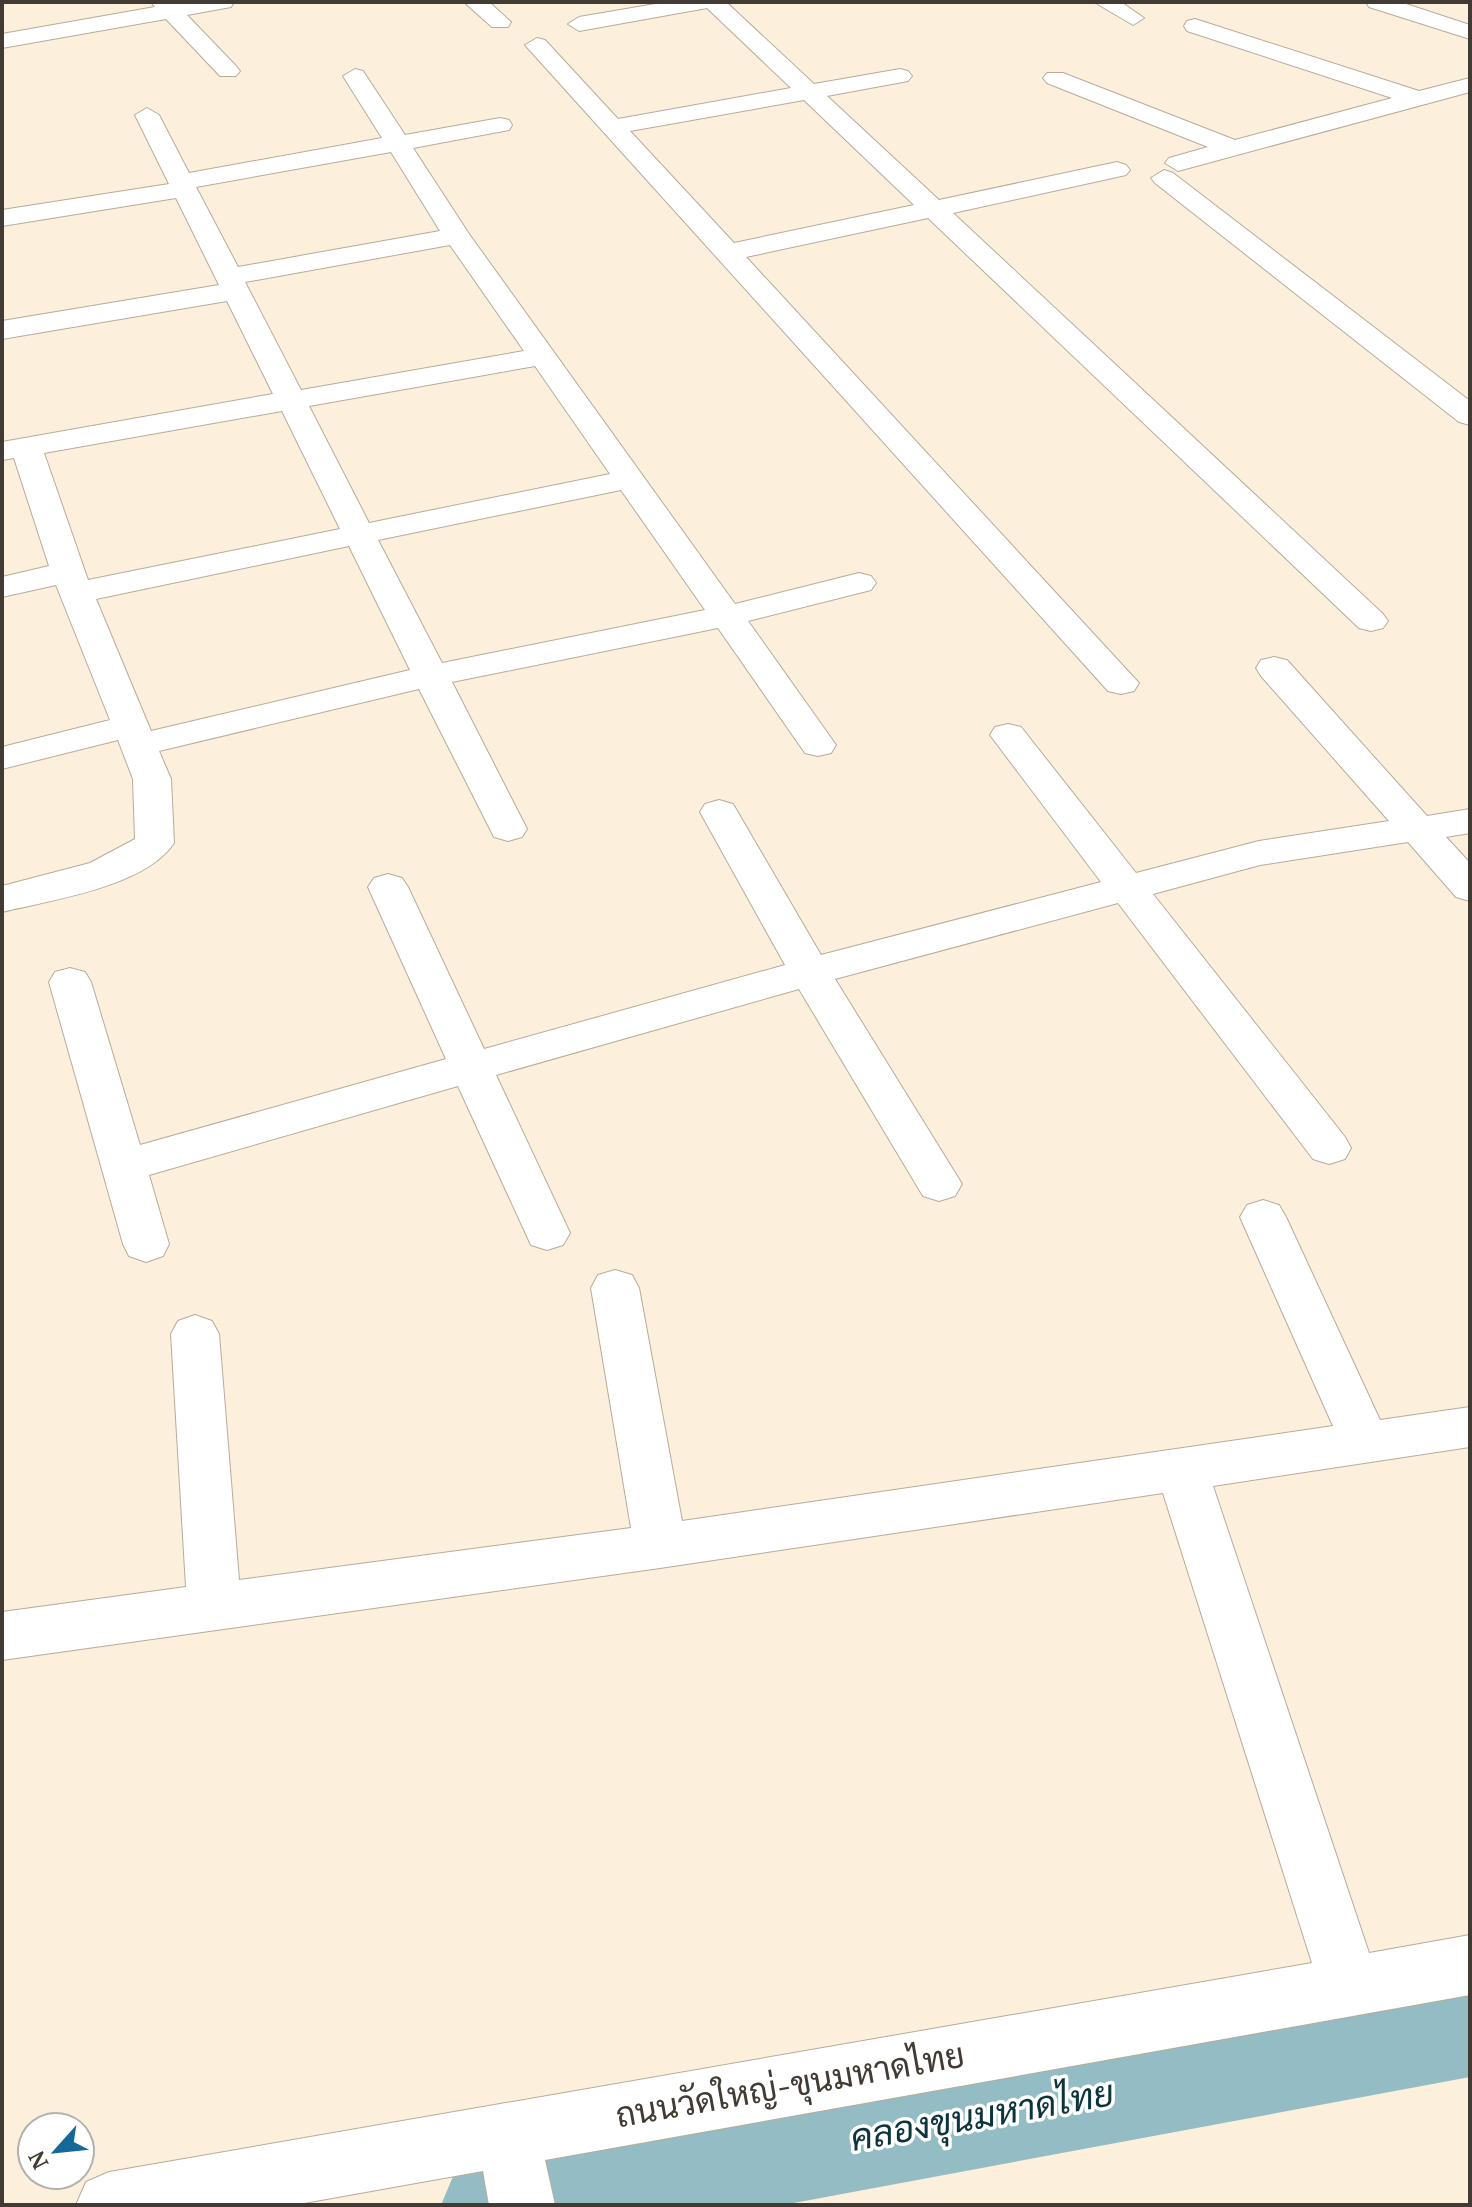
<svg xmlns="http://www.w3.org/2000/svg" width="1472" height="2207" font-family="'PT Serif',Sarabun,serif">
	<rect width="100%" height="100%" fill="#fcefdc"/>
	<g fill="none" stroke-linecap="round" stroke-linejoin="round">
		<polygon fill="#93bcc5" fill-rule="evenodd" points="1470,1975 1470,2077 783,2205 441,2205 457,2167 495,2151"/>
		<defs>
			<g id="minor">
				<polygon points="151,2 234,2 231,7 187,15 236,66 240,71 236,76 220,76 166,19 2,48 2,34 155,7"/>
				<polygon points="464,2 489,2 511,22 508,27 492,27"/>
				<path d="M 667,2 L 726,2 L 814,84 L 900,69 L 908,71 L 912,76 L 908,81 L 827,96 L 939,200 L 1117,162 L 1126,165 L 1130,170 L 1126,175 L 953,213 L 1383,614 L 1388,621 L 1383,628 L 1371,631 L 1359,628 L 928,218 L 746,257 L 1139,683 L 1134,691 L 1121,694 L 1108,691 L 525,45 L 537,38 L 545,40 L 618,119 L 791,88 L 707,8 L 579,31 L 568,24 L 579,17 ZM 804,100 L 914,205 L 734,243 L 630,131 Z"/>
				<polygon points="1094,2 1121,2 1144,18 1133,25"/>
				<polygon points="1366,2 1400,2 1470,25 1470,39 1369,7"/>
				<polygon points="1195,19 1419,91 1470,78 1470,92 1178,171 1165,163 1169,158 1208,147 1047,83 1043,78 1047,73 1063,73 1235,140 1392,98 1187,31 1184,26 1187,21"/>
				<path d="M 355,69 L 363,71 L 405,135 L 500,118 L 509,120 L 512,125 L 509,130 L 413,148 L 469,234 L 735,604 L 859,573 L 871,576 L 876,583 L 871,590 L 748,621 L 836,745 L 831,753 L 818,756 L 805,753 L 718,628 L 452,682 L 527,829 L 522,837 L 508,841 L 494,837 L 419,689 L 159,751 L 171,779 L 174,843 C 145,887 51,900 2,912 L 2,886 L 90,863 L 135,839 L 133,779 L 118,740 L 2,769 L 2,747 L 110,720 L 56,585 L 2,597 L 2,577 L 49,566 L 14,458 L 2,460 L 2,442 L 273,394 L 227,301 L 2,339 L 2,321 L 219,285 L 176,198 L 2,226 L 2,210 L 169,184 L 135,115 L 147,108 L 159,115 L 189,173 L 382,138 L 343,76 ZM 391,152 L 440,231 L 238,267 L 196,187 ZM 450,245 L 524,351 L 301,390 L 245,282 ZM 535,366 L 610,474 L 369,523 L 309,406 ZM 282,411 L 340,529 L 88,580 L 44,453 ZM 621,490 L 705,610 L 442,663 L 378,540 ZM 349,546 L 410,670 L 151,731 L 96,599 Z"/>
				<polygon points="1164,170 1173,173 1470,401 1470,425 1459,422 1155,183 1151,178"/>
				<polygon points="1274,657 1287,660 1427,816 1470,809 1470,833 1446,837 1470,863 1470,901 1456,897 1408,842 1260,865 1153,894 1345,1137 1351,1148 1345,1159 1329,1164 1313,1159 1118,903 835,979 962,1184 955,1196 939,1201 923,1196 799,989 496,1075 570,1233 563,1245 547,1250 531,1245 458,1086 149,1175 169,1244 163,1256 146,1262 129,1256 123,1244 49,982 55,972 70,968 85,972 91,982 140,1145 446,1059 368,887 374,878 388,874 402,878 408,887 484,1049 785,965 700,812 705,804 719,800 733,804 821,955 1101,882 990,735 995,727 1008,724 1021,727 1136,873 1259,841 1389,821 1261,676 1256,668 1261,660"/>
				<polygon points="1263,1200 1279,1205 1286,1217 1380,1420 1470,1407 1470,1447 1213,1486 1369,1953 1470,1935 1470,1995 545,2160 555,2205 489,2205 483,2171 293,2205 76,2205 86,2182 109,2172 1312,1963 1163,1493 660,1568 2,1660 2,1612 186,1587 171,1334 178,1321 195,1315 212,1321 219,1334 239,1580 631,1528 591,1288 598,1275 615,1270 632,1275 639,1288 682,1521 1333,1426 1240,1217 1247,1205"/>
			</g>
		</defs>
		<use href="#minor" stroke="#b8ab9a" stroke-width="2"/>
		<use href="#minor" fill="#fff" fill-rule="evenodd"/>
	</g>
	<g text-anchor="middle" stroke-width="7" stroke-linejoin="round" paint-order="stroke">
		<g font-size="34" fill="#413b34" stroke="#fff">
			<text transform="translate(790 2085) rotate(-10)" y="12">ถนนวัดใหญ่-ขุนมหาดไทย</text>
		</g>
		<g font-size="36" font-style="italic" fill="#0c343c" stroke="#fff">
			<text transform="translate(982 2115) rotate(-10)" y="13">คลองขุนมหาดไทย</text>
		</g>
	</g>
	<rect width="1472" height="2207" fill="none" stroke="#413b34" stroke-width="8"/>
	<g transform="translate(56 2151) rotate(243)"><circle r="38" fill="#ffffff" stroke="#b3b1ae" stroke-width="2"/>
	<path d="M0-6L14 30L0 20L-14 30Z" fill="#14699a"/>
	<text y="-12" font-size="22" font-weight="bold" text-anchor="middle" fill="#413b34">N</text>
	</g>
</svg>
